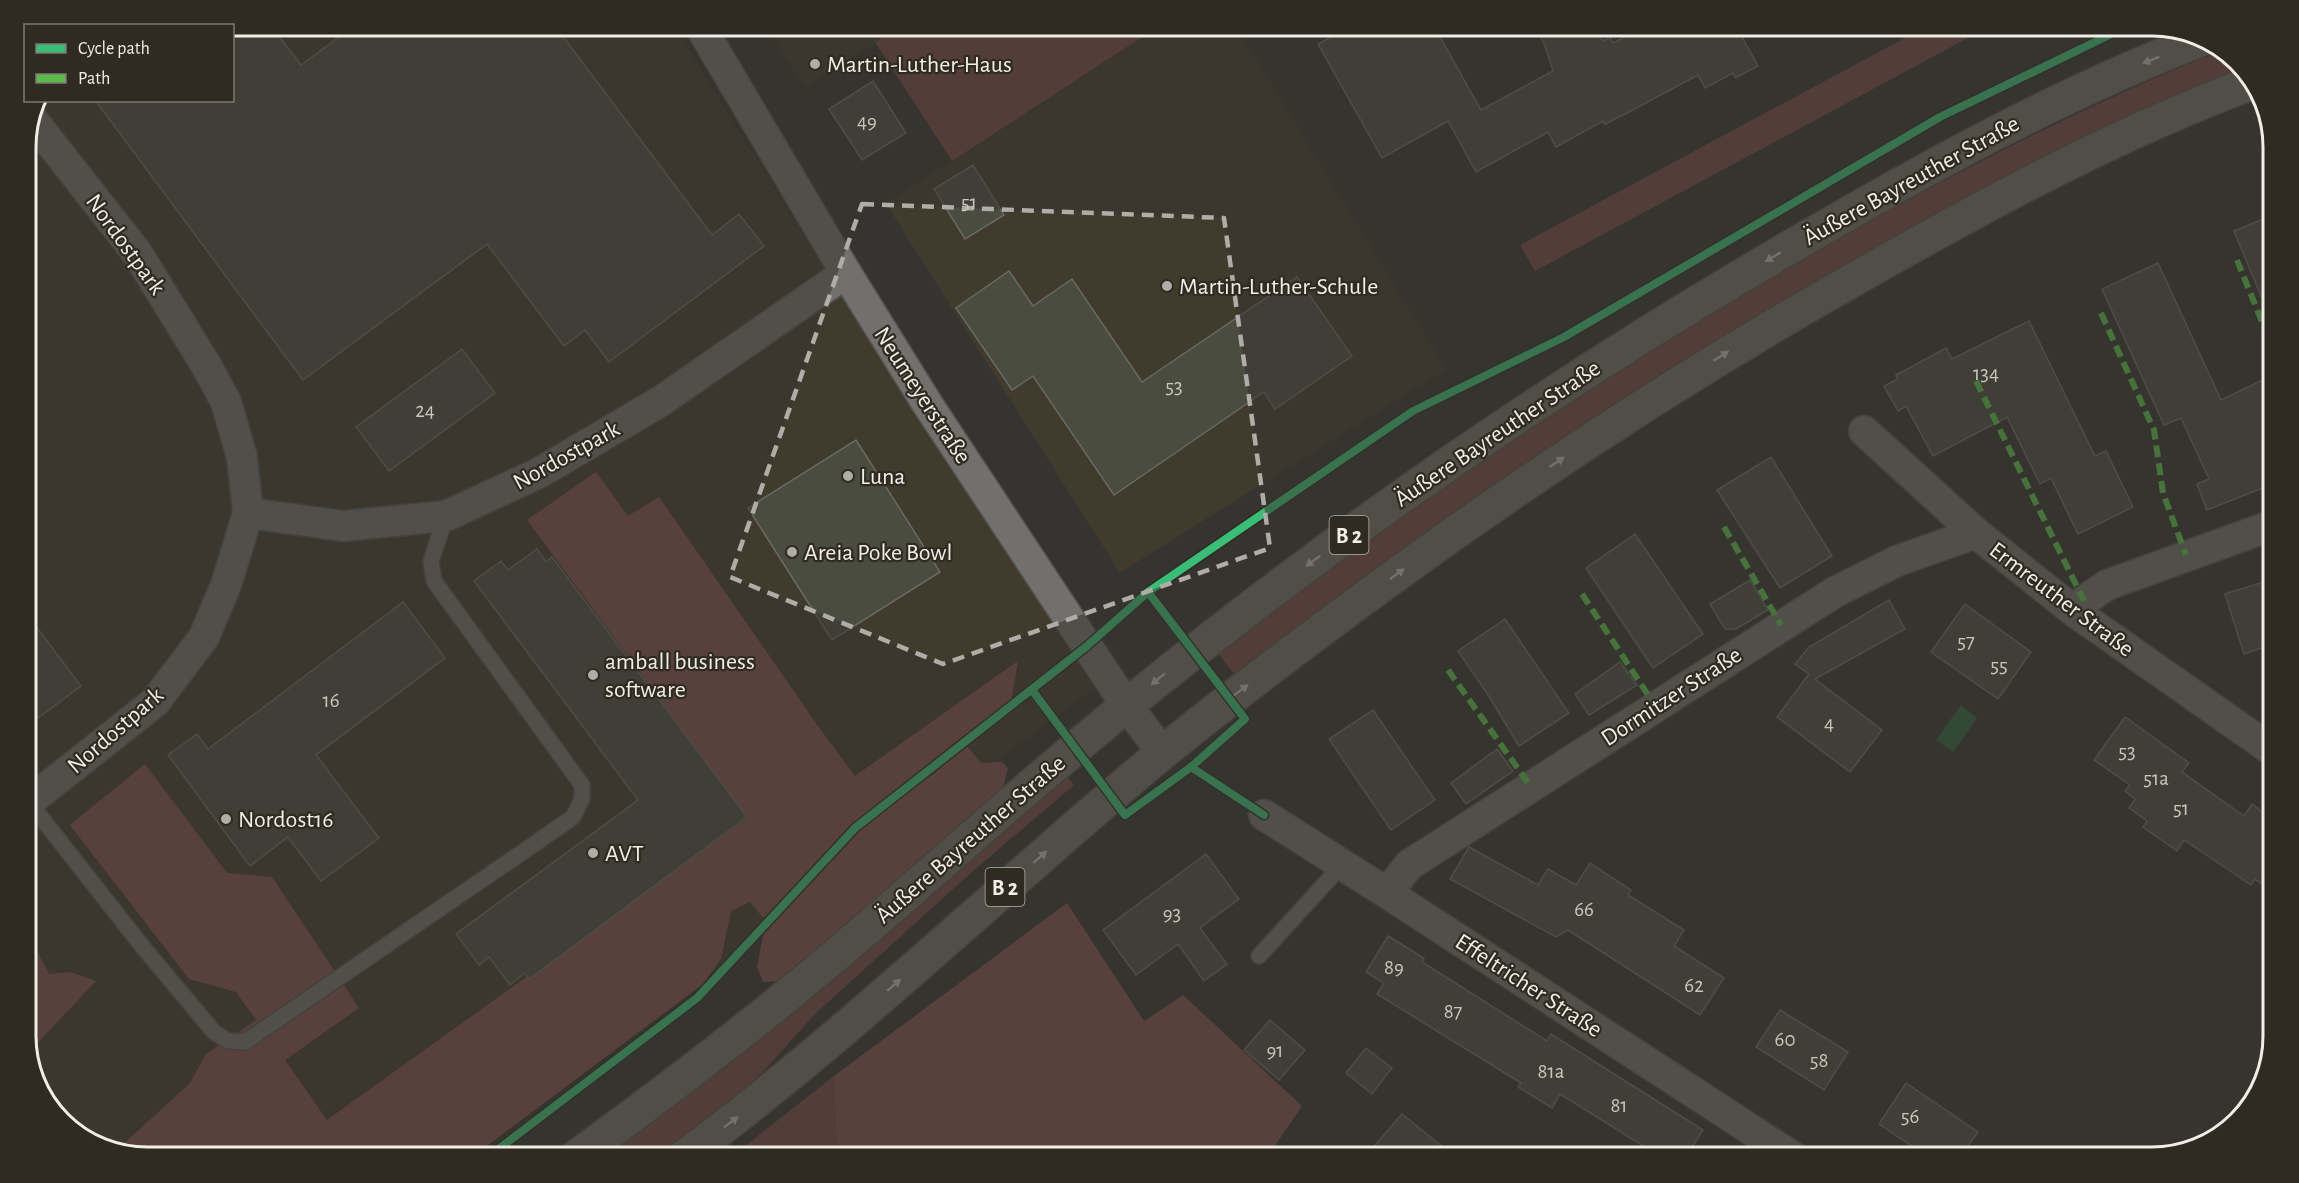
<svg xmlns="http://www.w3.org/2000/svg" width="2299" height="1183" font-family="'Alegreya Sans',sans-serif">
	<rect width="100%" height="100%" fill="#363430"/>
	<g fill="#413b2d">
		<polygon points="233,26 674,26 819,260 1106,679 464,1157 147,1157 93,1145 46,1103 26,1044 26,140 35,101 232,100"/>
		<polygon points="765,26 901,26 805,87"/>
		<polygon points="1159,26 1236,26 1446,369 1120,573 886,204"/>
	</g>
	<g fill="#754746">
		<polygon points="901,26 1159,26 952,161 875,42"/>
		<polygon points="1927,26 1990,26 1535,271 1520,245"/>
		<path d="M 2220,51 L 2243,71 L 2021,169 L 1888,240 L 1783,301 L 1663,372 L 1537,455 L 1394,555 L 1234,674 L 1218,653 C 1319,577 1419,501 1524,432 C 1630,361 1739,295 1850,232 C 1972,164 2091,103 2220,51 Z"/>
		<polygon points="1068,777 1074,785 973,871 816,1013 762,1073 700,1129 660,1157 603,1157 722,1070 849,965"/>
		<polygon points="834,1076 837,1157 731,1157"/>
	</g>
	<g fill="#81504f">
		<polygon points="596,472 628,516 659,497 818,726 855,776 1018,661 1010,709 965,744 981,763 1002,762 1008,768 1002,792 779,981 763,982 757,967 766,921 750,902 731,911 721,959 703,984 472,1157 147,1157 117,1150 190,1083 206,1054 256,1020 236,992 189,979 70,825 145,764 227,873 272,877 359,1008 285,1060 327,1120 748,818 527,520"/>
		<polygon points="1067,903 1144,1021 1183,995 1302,1106 1267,1157 837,1157 834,1076"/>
		<polygon points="26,944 34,945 49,974 70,972 96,981 29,1052 26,1044"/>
	</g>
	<polygon fill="#325f3f" points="1961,705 1977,718 1953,752 1936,740"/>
	<g fill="#4b4c40" stroke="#696965" stroke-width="1.5">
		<polygon points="232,26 271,26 301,65 354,26 555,26 712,235 739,214 764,246 609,362 585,330 564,346 487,244 303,380 95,100 232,100"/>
		<polygon points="1352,26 1434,26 1481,110 1553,71 1545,46 1535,26 1594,26 1603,41 1610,37 1613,43 1645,26 1736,26 1758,66 1735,78 1733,73 1705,88 1698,75 1627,113 1605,124 1603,121 1556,147 1548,132 1476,172 1448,121 1382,158 1318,44"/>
		<polygon points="873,81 906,133 862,160 829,109"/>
		<polygon points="973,165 1004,215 965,239 934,189"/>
		<polygon points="2273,215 2273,325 2234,231"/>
		<polygon points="2158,263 2221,400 2273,375 2273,484 2207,510 2197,484 2209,479 2181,418 2164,425 2102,289"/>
		<polygon points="1009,271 1033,306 1072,279 1142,382 1297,277 1352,356 1275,409 1264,392 1114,495 1033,376 1012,390 956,308"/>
		<polygon points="2029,321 2095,456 2106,451 2133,507 2078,534 2051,478 2040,484 2007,417 1933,456 1906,406 1898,411 1884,386 1898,379 1896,375 1946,348 1952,359"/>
		<polygon points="462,349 495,393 389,471 356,427"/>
		<polygon points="856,440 940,572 832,640 748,508"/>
		<polygon points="1771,457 1832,556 1780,588 1717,490"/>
		<polygon points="1635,534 1703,634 1653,668 1586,568"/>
		<polygon points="537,549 546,562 552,557 747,817 529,979 525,973 510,985 489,957 479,965 456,934 638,800 474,581 501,561 508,570"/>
		<polygon points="2273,579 2273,644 2244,654 2225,594"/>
		<polygon points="1750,580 1768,610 1736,629 1725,629 1710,604"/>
		<polygon points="1889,600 1905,629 1815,679 1882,730 1850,772 1777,717 1809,674 1795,664 1809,647"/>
		<polygon points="403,602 445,658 316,755 379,838 321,881 288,837 250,866 168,755 197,734 208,749"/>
		<polygon points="1965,604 2031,652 1998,699 1931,652"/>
		<polygon points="26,613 81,686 26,727"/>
		<polygon points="1505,619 1569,713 1519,746 1490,698 1458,651"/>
		<polygon points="1620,662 1637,685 1589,715 1575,694"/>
		<polygon points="1373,710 1435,800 1391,830 1329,739"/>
		<polygon points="2125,717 2189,763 2182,772 2244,816 2252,804 2273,820 2273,892 2255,879 2251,885 2184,840 2177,851 2143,827 2147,821 2129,808 2135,799 2125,791 2130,785 2094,760"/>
		<polygon points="1497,749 1513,771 1466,804 1451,783"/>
		<polygon points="1469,847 1538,885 1548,869 1576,885 1590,863 1631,890 1628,895 1684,930 1674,946 1724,978 1700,1015 1568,930 1556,937 1450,879"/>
		<polygon points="1206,854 1239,899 1200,928 1227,964 1204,981 1178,944 1136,975 1103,930"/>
		<polygon points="1388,936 1424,958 1422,962 1547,1041 1551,1034 1703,1130 1686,1157 1661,1157 1560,1094 1552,1108 1518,1087 1521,1083 1377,994 1384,983 1366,972"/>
		<polygon points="1780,1010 1848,1052 1824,1090 1756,1047"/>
		<polygon points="1270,1020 1305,1050 1279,1080 1244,1050"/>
		<polygon points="1366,1048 1392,1068 1372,1094 1346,1073"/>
		<polygon points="1906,1083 1978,1132 1960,1157 1928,1157 1879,1124"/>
		<polygon points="1402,1114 1455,1157 1365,1157"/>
	</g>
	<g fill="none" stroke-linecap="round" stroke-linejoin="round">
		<defs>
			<g id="service">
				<polyline points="29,802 142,946 214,1032 228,1041 245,1042 530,847 573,817 582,799 582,785 434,581 431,561 446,516"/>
				<polyline points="1259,956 1342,865"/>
			</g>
			<g id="minor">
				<polyline points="700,26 846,273 928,405 1126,705 1163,753"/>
				<polyline points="1864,431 1976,533 2075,612 2273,751"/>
				<polyline points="248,513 343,526 446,516 539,473 661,401 846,273"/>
				<polyline points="2075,612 2084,601 2107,585 2273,525"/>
				<polyline points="26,804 155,702 204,637 226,585 248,513 242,457 226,402 206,365 137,253 31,118"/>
				<polyline points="1264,815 1387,893 1793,1157"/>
				<polyline points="1387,893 1409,865 1835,592 1897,561 1976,533"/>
			</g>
			<g id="primary">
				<path d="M 576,1157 C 664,1093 752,1026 836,955 C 934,872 1030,783 1131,702 C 1337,534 1557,383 1787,249 C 1922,170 2059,94 2205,38"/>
				<path d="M 684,1157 C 851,1033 1001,887 1161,754 C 1233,695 1307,640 1382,585 C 1535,473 1693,370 1858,277 C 1986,204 2115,134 2254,82"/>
			</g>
		</defs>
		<use href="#service" stroke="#54524e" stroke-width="18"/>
		<use href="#minor" stroke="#54524e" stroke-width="33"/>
		<use href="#primary" stroke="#54524e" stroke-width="36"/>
		<use href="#service" stroke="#72706c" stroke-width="15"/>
		<use href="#minor" stroke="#72706c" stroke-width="30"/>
		<use href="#primary" stroke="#726b65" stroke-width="33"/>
		<g stroke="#5cbc4b" stroke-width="6" stroke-dasharray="12 6" stroke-linecap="butt">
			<polyline points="2237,260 2273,349"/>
			<polyline points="2101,313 2154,430 2163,493 2186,555"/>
			<polyline points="1976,381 2084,601"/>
			<polyline points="1724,527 1781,625"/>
			<polyline points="1582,594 1656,707"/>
			<polyline points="1448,670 1531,787"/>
		</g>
		<defs>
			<g id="cycleway">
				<polyline points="1148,592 1245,719 1191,767"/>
				<polyline points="1032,690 1125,815 1191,767 1264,815"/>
				<polyline points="488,1157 697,998 855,828 1087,646 1148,592 1413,411 1564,337 1940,117 2128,26"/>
			</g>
		</defs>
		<use href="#cycleway" stroke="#302b22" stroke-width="11"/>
		<use href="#cycleway" stroke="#3abd76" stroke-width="8"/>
	</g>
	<defs><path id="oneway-solid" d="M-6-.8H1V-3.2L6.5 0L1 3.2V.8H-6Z" transform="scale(1.5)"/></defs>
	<g fill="#bebab4">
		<use href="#oneway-solid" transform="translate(2151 60) rotate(158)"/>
		<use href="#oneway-solid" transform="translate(1773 257) rotate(150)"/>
		<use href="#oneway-solid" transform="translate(1721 356) rotate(-32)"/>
		<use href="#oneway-solid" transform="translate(1557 462) rotate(-34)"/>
		<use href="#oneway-solid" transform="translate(1313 561) rotate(144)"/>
		<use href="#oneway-solid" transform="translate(1397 574) rotate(-36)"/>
		<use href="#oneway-solid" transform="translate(1158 679) rotate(141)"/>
		<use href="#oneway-solid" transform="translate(1241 690) rotate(-37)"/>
		<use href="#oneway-solid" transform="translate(1040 857) rotate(-41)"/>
		<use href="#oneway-solid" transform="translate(894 985) rotate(-41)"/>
		<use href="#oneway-solid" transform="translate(731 1122) rotate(-37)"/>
	</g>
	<path d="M0 0H2299V1183H0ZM 862,204 L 1224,218 L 1270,548 L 943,664 L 730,577 Z" fill="#363430" fill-opacity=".55" fill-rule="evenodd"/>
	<path fill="none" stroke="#b0ada8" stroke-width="4.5" stroke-dasharray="12 8" stroke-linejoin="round" d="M 862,204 L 1224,218 L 1270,548 L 943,664 L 730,577 Z"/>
	<g fill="#b0ada8" stroke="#302b22" stroke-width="2">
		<circle cx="815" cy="64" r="6"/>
		<circle cx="1167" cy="286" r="6"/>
		<circle cx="848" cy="476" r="6"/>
		<circle cx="792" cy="552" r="6"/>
		<circle cx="593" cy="675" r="6"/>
		<circle cx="226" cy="819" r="6"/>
		<circle cx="593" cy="853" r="6"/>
	</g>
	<g text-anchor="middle" stroke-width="4.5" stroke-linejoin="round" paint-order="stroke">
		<g font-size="21" fill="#c8c6be">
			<text x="867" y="128">49</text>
			<text x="969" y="209">51</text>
			<text x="1986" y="380">134</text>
			<text x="1174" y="393">53</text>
			<text x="425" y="417">24</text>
			<text x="1966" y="648">57</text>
			<text x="1999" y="672">55</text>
			<text x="331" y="707">16</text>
			<text x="1829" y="730">4</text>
			<text x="2127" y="758">53</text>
			<text x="2156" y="785">51a</text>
			<text x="2181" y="815">51</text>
			<text x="1584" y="916">66</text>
			<text x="1172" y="920">93</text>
			<text x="1394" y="974">89</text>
			<text x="1694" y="992">62</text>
			<text x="1453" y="1018">87</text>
			<text x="1785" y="1046">60</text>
			<text x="1275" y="1057">91</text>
			<text x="1819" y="1067">58</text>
			<text x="1551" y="1078">81a</text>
			<text x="1619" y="1112">81</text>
			<text x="1910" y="1123">56</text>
		</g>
		<g fill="#302b22" stroke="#b7b4ad" stroke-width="1.5">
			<rect x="1329.5" y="516" width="39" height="38" rx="4.5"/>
			<rect x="985.5" y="868" width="39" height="38" rx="4.5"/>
		</g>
		<g font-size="22" font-weight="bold" fill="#f1eee8">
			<text x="1349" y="543">B 2</text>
			<text x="1005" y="895">B 2</text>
		</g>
		<g font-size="24" fill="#f1eee8" stroke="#302b22" text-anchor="start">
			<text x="827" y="72">Martin-Luther-Haus</text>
			<text x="1179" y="294">Martin-Luther-Schule</text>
			<text x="860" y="484">Luna</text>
			<text x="804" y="560">Areia Poke Bowl</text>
			<text x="605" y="669">amball business<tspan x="605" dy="28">software</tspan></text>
			<text x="238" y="827">Nordost16</text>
			<text x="605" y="861">AVT</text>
		</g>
		<g font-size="24" fill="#f1eee8" stroke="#302b22">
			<text transform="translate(1911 180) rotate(-29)" y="8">Äußere Bayreuther Straße</text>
			<text transform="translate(126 244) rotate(54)" y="8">Nordostpark</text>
			<text transform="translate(923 395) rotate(57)" y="8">Neumeyerstraße</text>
			<text transform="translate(1497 433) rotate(-34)" y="8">Äußere Bayreuther Straße</text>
			<text transform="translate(566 455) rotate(-29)" y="8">Nordostpark</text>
			<text transform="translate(2062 599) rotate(37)" y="8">Ermreuther Straße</text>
			<text transform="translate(1671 696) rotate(-33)" y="8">Dormitzer Straße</text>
			<text transform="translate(115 730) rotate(-41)" y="8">Nordostpark</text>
			<text transform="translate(970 839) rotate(-41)" y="8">Äußere Bayreuther Straße</text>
			<text transform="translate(1529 985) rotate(33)" y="8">Effeltricher Straße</text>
		</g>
	</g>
	<path d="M0 0H2299V1183H0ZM147 36H2152A111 111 0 0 1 2263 147V1036A111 111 0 0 1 2152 1147H147A111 111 0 0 1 36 1036V147A111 111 0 0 1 147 36Z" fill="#302b22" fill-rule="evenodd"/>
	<path fill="none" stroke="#f1eee8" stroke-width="3" d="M147 36H2152A111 111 0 0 1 2263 147V1036A111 111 0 0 1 2152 1147H147A111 111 0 0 1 36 1036V147A111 111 0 0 1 147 36Z"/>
	<rect x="24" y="24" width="210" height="78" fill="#302b22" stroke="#7d7971" stroke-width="1.5"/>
	<rect x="36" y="44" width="30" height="9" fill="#3abd76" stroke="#7d7971" stroke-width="1.5"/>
	<text x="78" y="54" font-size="18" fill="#f1eee8">Cycle path</text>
	<rect x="36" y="74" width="30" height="9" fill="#5cbc4b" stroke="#7d7971" stroke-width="1.5"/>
	<text x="78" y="84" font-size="18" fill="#f1eee8">Path</text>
</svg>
